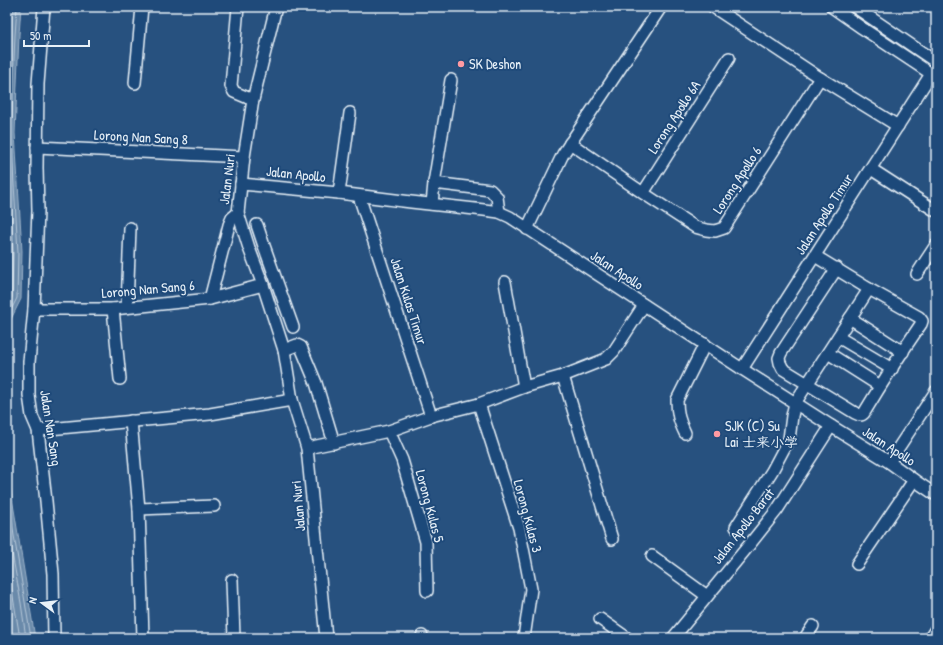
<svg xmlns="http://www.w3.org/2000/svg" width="943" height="645" font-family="'Patrick Hand','LXGW WenKai TC',sans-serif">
	<rect width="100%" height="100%" fill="#27517f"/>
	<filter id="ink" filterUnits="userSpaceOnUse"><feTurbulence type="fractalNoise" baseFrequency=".025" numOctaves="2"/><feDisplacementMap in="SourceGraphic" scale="8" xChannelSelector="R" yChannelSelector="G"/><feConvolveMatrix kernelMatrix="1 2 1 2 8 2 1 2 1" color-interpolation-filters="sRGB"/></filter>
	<g filter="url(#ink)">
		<g fill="#6b8aaa" stroke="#9db3c9">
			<polygon points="7,7 21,7 19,35 15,133 22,251 21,299 7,327"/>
			<polygon points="7,467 35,638 7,638"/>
		</g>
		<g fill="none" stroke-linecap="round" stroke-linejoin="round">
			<g stroke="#b6c8d9" stroke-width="1">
				<polyline points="7,117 10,35 12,7"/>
				<polyline points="7,145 13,252 12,297 7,307"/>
				<polyline points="7,318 17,298 18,252 11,133 15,35 17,7"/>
				<polyline points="7,493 25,602 31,638"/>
				<polyline points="7,525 21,603 26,638"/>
				<polyline points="7,561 20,638"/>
			</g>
			<defs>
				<g id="minor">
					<polyline points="44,7 38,84 37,168 38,211 34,309 29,362 29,395 32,416 38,430 46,501 53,574 54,638"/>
					<polyline points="238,7 231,86 234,92 253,100"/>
					<polyline points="276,7 253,100 244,157 238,213 249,248 263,285 284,350 292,400 307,448 326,638"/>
					<polyline points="713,7 820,78 898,126"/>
					<polyline points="832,7 862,28 936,77"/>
					<polyline points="855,7 936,62"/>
					<polyline points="135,83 142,7"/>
					<polyline points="570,143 643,193 695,227 706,230 715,231 724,228 820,78"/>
					<polyline points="37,147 244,157"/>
					<polyline points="871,169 936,211"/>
					<polyline points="434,183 490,190 497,197 499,212"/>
					<polyline points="241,184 339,193 411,202 484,210 499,212 510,217 742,369 831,426 889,462 914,480 936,495"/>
					<polyline points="339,193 350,113"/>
					<polyline points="643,193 729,58"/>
					<polyline points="359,196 431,416"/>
					<polyline points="432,204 434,183 451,80"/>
					<polyline points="257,225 263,243 293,327"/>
					<polyline points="527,229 563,154 661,7"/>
					<path d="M 815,256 L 869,289 L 919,317 L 922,321 L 921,324 C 901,353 882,383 864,413 C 861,416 859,415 855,413 L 783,369 L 780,363 L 779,358 L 781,353 L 837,268"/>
					<polyline points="917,274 936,245"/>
					<polyline points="505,282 524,387"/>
					<polyline points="210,299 229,225 232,218 238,213"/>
					<polyline points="127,307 130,228"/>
					<polyline points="34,309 113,309 210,299 263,285"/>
					<polyline points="113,309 120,379"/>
					<polyline points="850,318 903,352"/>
					<polyline points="838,337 892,369"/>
					<polyline points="284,350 297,345 301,347 316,383 334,443"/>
					<polyline points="828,353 880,386"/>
					<polyline points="742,369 931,74"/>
					<polyline points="563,376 612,539"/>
					<polyline points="479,404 519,528 531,589 524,638"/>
					<polyline points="131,421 139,509 143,638"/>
					<polyline points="38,430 210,414 292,400"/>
					<polyline points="389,431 402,460 426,542 427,591"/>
					<path d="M 685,433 C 679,421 677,413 677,400 L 705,344"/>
					<polyline points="307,448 389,431 431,416 479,404 524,387 563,376 606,359 614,351 644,305"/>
					<polyline points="889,462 936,391"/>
					<polyline points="139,509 214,506"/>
					<polyline points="736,527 772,471 789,439 792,416 795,403 869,289"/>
					<polyline points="652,556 707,596"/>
					<polyline points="857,564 914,480"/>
					<polyline points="232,580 234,638"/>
					<polyline points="600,619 627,638"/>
					<polyline points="422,636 422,638"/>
					<polyline points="673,638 750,544 777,510 831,426"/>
					<polyline points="805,638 813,626"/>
					<polyline points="930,638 936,629"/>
				</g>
			</defs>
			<use href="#minor" stroke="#e8f1f8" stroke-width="14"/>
			<use href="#minor" stroke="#1f4a7a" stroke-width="11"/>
		</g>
	</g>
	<g fill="#ff9aa2" stroke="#1f4a7a" stroke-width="1.5">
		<circle cx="461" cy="64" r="4"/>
		<circle cx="717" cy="434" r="4"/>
	</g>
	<g text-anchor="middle" stroke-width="4" stroke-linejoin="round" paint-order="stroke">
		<g font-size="14" fill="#e8f1f8" stroke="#1f4a7a" text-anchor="start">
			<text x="469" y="69">SK Deshon</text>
			<text x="725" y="431">SJK (C) Su<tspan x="725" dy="16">Lai 士来小学</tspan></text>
		</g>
		<g font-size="14" fill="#e8f1f8" stroke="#1f4a7a">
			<text transform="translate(674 117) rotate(-57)" y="5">Lorong Apollo 6A</text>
			<text transform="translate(141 137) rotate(3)" y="5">Lorong Nan Sang 8</text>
			<text transform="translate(296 174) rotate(6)" y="5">Jalan Apollo</text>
			<text transform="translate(227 179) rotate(-83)" y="5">Jalan Nuri</text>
			<text transform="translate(737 180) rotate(-57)" y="5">Lorong Apollo 6</text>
			<text transform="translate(824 214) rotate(-57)" y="5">Jalan Apollo Timur</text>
			<text transform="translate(617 270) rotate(33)" y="5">Jalan Apollo</text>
			<text transform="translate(148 289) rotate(-5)" y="5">Lorong Nan Sang 6</text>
			<text transform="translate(409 301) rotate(72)" y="5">Jalan Kulas Timur</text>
			<text transform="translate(51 428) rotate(81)" y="5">Jalan Nan Sang</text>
			<text transform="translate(889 446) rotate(33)" y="5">Jalan Apollo</text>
			<text transform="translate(298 506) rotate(-95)" y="5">Jalan Nuri</text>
			<text transform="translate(430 506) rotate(75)" y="5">Lorong Kulas 5</text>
			<text transform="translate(528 516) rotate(75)" y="5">Lorong Kulas 3</text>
			<text transform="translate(743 526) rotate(-52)" y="5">Jalan Apollo Barat</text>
		</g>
	</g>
	<rect width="943" height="645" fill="none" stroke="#1f4a7a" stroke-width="24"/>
	<rect x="12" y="12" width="919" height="621" fill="none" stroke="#e8f1f8" stroke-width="1.5" filter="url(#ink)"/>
	<g transform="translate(42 603) rotate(285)" stroke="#1f4a7a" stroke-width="3" paint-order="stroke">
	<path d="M0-3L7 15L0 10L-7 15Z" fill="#e8f1f8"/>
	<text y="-6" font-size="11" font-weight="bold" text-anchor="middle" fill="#e8f1f8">N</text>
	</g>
	<path d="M24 40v6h65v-6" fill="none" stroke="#e8f1f8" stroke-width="2"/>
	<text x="30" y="40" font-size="12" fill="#e8f1f8" stroke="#1f4a7a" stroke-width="3" paint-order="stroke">50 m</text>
</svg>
